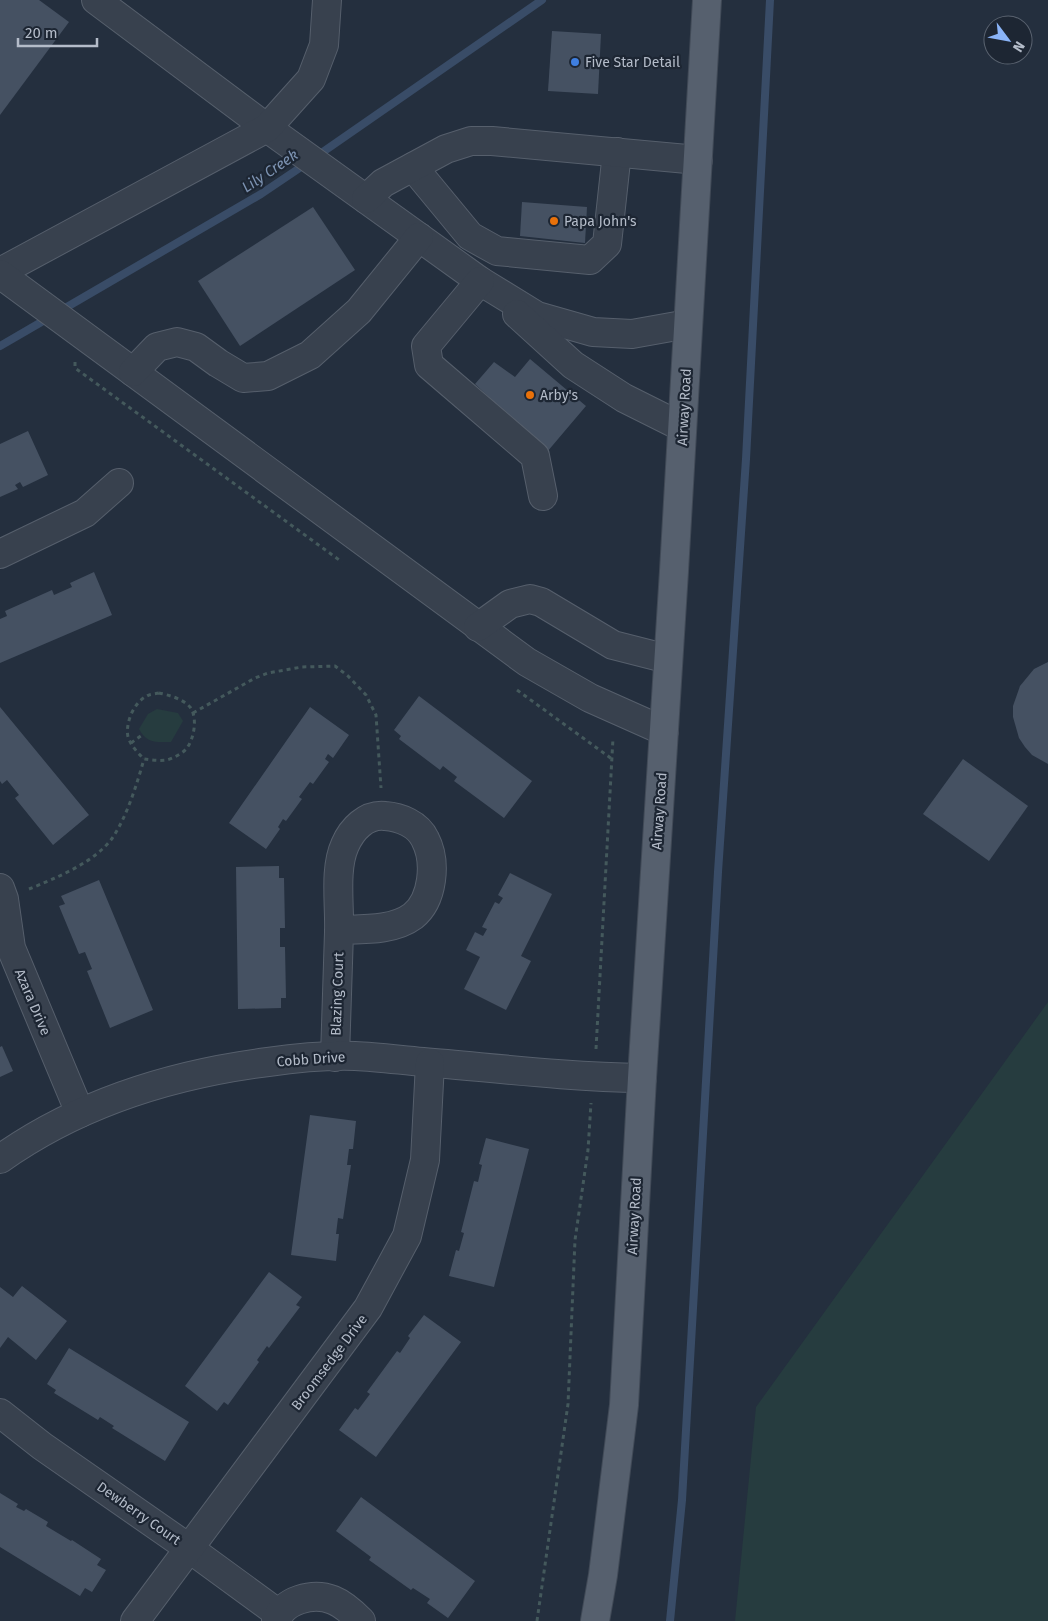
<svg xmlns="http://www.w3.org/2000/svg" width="1048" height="1621" font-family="'Fira Sans',sans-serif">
	<rect width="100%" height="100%" fill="#242f3e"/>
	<g fill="#263c3f">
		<path d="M 157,709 L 178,713 L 183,721 L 171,742 C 156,742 147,744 139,729 L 148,714 Z"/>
		<polygon points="1048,1002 1048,1621 735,1621 756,1407"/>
	</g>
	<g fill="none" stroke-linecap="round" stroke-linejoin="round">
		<g stroke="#394c67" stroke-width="8">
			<polyline points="317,156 542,0"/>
			<polyline points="60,311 261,194 307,163"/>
			<polyline points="0,346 50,317"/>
			<polyline points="670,1621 682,1500 718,872 746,459 770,0"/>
		</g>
	</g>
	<g fill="#455162">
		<polygon points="0,0 39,0 69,22 0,115"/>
		<polygon points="552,31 601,34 598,94 548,91"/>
		<polygon points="522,202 587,207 585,243 520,236"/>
		<polygon points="313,207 355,270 240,346 198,281"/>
		<polygon points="530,359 586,406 547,452 475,384 494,362 515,377"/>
		<polygon points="28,431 48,475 23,487 20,482 15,485 18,489 0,497 0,444"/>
		<polygon points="94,572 112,615 0,663 0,619 7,616 5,611 52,590 54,595 72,587 70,583"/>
		<polygon points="1048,662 1048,764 1032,755 1025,747 1019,738 1013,717 1013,706 1020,686 1034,669"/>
		<polygon points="419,696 532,781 504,818 454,781 457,777 443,766 440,770 399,739 401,736 394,730"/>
		<polygon points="0,707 89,815 53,845 15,798 19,795 7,780 2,784 0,781"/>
		<polygon points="310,707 349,735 333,758 328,754 325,759 329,762 313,784 310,782 299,797 302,799 286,821 283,819 278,827 280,829 266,849 229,823"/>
		<polygon points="963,759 1028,806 989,861 923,814"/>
		<polygon points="279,866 279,878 284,878 285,928 280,928 280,947 285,947 286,998 281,998 281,1008 238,1009 236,867"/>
		<polygon points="510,873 552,894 521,956 531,961 506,1010 464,989 480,957 466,950 475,932 483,936 487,929 482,927 495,902 499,904 503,898 498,895"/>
		<polygon points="99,880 153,1010 110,1028 87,971 92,969 85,952 79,954 59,906 65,904 61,896"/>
		<polygon points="2,1046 13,1071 0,1077 0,1047"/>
		<polygon points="310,1115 356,1121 353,1149 349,1149 347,1165 351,1165 343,1219 338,1218 336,1234 339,1234 336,1261 291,1255"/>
		<polygon points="486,1138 529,1149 494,1287 449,1276 456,1250 459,1251 464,1233 461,1232 474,1181 478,1182 482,1165 479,1164"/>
		<polygon points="269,1272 302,1297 296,1305 300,1307 269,1348 267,1346 257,1360 259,1362 228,1405 224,1402 217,1411 185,1386"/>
		<polygon points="22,1286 67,1321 36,1360 8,1337 0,1348 0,1287 13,1297"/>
		<polygon points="424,1315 461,1342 376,1457 339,1430 355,1408 358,1410 370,1394 367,1392 397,1351 400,1353 410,1338 408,1336"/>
		<polygon points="69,1348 189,1422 165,1461 112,1428 114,1426 100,1417 98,1420 54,1393 56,1390 47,1384"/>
		<polygon points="0,1493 18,1504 16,1507 24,1511 26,1509 48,1522 46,1526 71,1541 72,1540 101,1559 97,1565 106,1570 92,1592 85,1588 80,1596 0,1547"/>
		<polygon points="361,1497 475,1581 448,1618 427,1603 430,1599 413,1588 411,1590 369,1560 371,1557 336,1531"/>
	</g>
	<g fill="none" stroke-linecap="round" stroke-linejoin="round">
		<defs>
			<g id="minor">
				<polyline points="96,0 267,128 480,281 537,316 593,332 632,334 688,324"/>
				<polyline points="413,167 470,236 497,251 590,260 607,244 617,152"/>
				<polyline points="366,199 383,183 446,149 471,141 492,141 698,160"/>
				<polyline points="0,272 267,128 311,79 324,45 327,0"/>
				<polyline points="0,274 527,662 590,698 664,731"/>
				<polyline points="480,281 426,346 429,365 535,456 543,496"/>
				<polyline points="517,314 573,365 624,398 682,427"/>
				<polyline points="133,372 157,347 177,342 196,347 218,363 243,378 268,376 310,355 359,311 419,237"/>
				<polyline points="0,554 85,513 119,483"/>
				<polyline points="478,627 510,604 530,599 541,602 613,645 668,659"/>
				<polyline points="0,888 4,899 11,948 80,1113"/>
				<path d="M 335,1057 C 336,1015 338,973 339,932 C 340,905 334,869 345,845 C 352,829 366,814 385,816 C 400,817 418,824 425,839 C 437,862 433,900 413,916 C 393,931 362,929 339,930"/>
				<path d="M 0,1159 C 79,1103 173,1074 268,1062 C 296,1058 326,1055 355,1056 C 377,1057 400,1060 423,1062 C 495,1068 568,1077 642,1078"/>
				<polyline points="0,1413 42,1446 190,1549 279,1614"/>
				<polyline points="135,1621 368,1308 407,1236 425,1160 430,1063"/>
				<path d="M 276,1621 C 283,1600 313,1592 333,1600 C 343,1604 353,1613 361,1621"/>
			</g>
			<polyline id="major" points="595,1621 603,1575 624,1405 642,1078 674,571 707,0"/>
		</defs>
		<use href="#minor" stroke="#565f6c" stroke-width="30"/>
		<use href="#major" stroke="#414a57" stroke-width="30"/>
		<g stroke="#44595c" stroke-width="3" stroke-dasharray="4 4" stroke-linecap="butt">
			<polyline points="75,362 75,368 342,562"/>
			<polyline points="517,690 612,759"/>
			<path d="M 159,693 C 169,695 183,699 190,707 C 198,718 194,738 187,748 C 183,753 174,758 167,760 C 159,761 151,760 144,759 C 138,753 131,746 128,737 C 125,723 134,702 147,696 C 150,694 155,694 159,693 Z"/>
			<polyline points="193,713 255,678 268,673 302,667 335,666 348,676 366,695 376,715 381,788"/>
			<polyline points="131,743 142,735"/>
			<path d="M 29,889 C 56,878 96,862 113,837 C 127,816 137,784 144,759"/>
			<polyline points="596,1049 613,738"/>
			<polyline points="537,1621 568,1404 575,1240 588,1150 591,1103"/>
		</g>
		<use href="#minor" stroke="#38414e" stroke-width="28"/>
		<use href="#major" stroke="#56606e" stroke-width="28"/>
	</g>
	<circle fill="#3f7fe0" stroke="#1d2633" stroke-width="2" cx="575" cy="62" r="5"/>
	<g fill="#e8710a" stroke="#1d2633" stroke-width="2">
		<circle cx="554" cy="221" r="5"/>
		<circle cx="530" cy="395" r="5"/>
	</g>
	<g text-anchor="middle" stroke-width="4.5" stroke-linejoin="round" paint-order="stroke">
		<g font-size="14" fill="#b4bcc9" stroke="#1d2633" text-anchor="start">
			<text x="585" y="67">Five Star Detail</text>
			<text x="564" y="226">Papa John's</text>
			<text x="540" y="400">Arby's</text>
		</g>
		<g font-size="14" fill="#b4bcc9" stroke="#1d2633">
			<text transform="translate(684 407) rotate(-87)" y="5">Airway Road</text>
			<text transform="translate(659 811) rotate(-86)" y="5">Airway Road</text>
			<text transform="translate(337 994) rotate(-88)" y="5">Blazing Court</text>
			<text transform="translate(33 1002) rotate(67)" y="5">Azara Drive</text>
			<text transform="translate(311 1059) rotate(-4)" y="5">Cobb Drive</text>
			<text transform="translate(634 1216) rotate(-87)" y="5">Airway Road</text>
			<text transform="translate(329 1362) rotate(-53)" y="5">Broomsedge Drive</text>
			<text transform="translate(139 1513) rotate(35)" y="5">Dewberry Court</text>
		</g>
		<g font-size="15" font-style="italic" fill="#7c92b1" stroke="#1d2633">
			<text transform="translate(270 171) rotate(-34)" y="5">Lily Creek</text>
		</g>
	</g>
	<g transform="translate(1008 40) rotate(122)"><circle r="24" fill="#1d2633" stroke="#59626f"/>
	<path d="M0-4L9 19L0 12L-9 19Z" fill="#8ab4f8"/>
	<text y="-8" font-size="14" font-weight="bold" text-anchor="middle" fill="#b4bcc9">N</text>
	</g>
	<path d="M18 38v8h79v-8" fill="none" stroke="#b4bcc9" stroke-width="2.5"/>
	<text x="25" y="38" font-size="15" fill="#b4bcc9" stroke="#1d2633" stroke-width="4" paint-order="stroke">20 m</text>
</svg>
